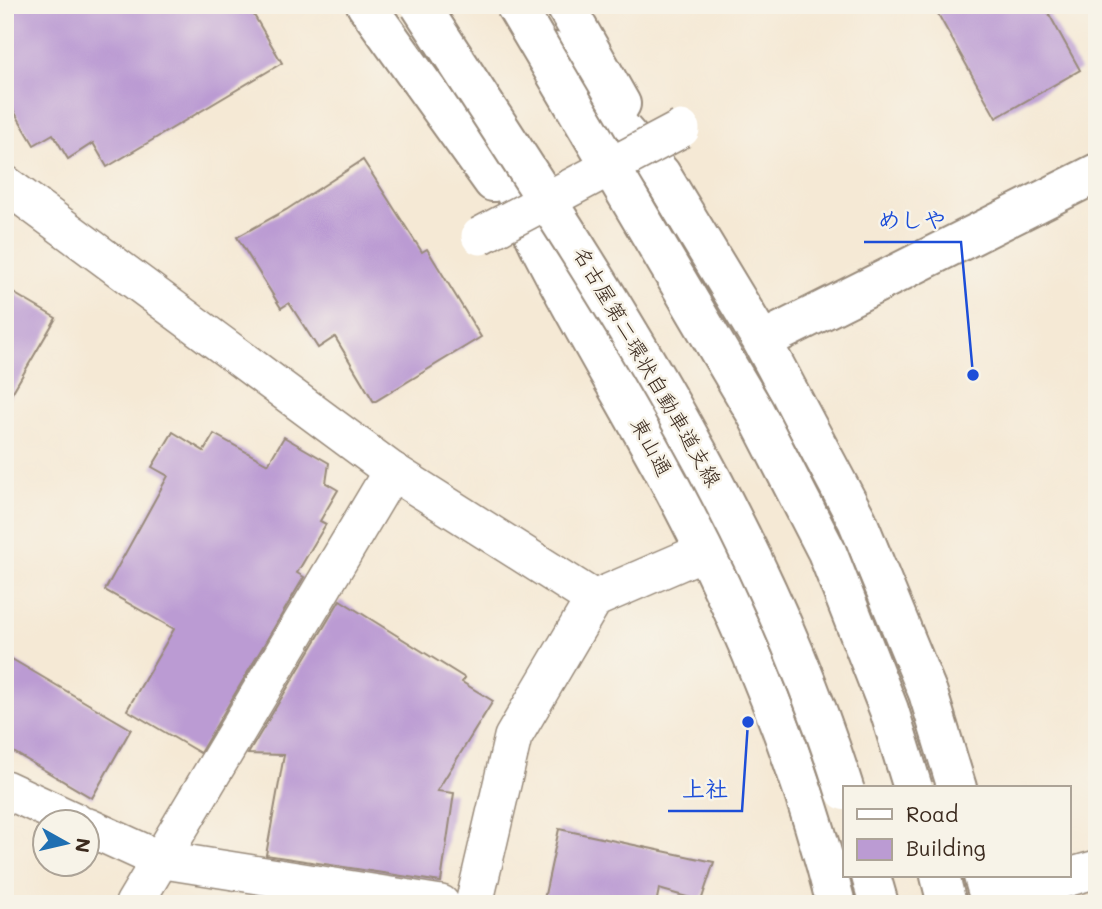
<svg xmlns="http://www.w3.org/2000/svg" width="1102" height="909" font-family="Mali,'Klee One',sans-serif">
	<rect width="100%" height="100%" fill="#f7f3e8"/>
	<filter id="ink" filterUnits="userSpaceOnUse"><feTurbulence type="fractalNoise" baseFrequency=".0143" numOctaves="2"/><feDisplacementMap in="SourceGraphic" scale="14" xChannelSelector="R" yChannelSelector="G"/><feConvolveMatrix kernelMatrix="1 2 1 2 8 2 1 2 1" color-interpolation-filters="sRGB"/></filter>
	<filter id="wash" filterUnits="userSpaceOnUse"><feTurbulence type="fractalNoise" baseFrequency=".00686" numOctaves="4" result="noise"/><feDisplacementMap in="SourceGraphic" scale="28" xChannelSelector="R" yChannelSelector="G"/><feGaussianBlur stdDeviation="1.57" result="paint"/><feColorMatrix in="noise" values="0 0 0 0 0 0 0 0 0 0 0 0 0 0 0 0 0 1.4 0 .05"/><feComposite in="paint" operator="in"/></filter>
	<g filter="url(#wash)">
		<rect width="100%" height="100%" fill="#f5e9d5"/>
		<g id="blocks">
			<g fill="#bb9bd3">
				<polygon points="5,5 248,5 282,63 107,167 93,143 68,159 53,134 34,145 5,96"/>
				<polygon points="933,5 1044,5 1080,70 996,118"/>
				<polygon points="363,160 422,252 427,249 481,337 374,402 335,337 318,348 289,303 281,308 237,237 286,210"/>
				<polygon points="5,288 56,318 5,405"/>
				<polygon points="173,432 204,451 214,434 268,464 284,437 329,463 326,483 338,490 320,521 326,524 297,573 304,577 200,753 127,710 174,629 105,590 168,476 152,467"/>
				<polygon points="340,600 465,678 462,682 493,701 437,791 454,793 441,882 266,855 284,755 248,754"/>
				<polygon points="5,655 131,729 92,798 5,747"/>
				<polygon points="559,829 714,862 701,901 659,889 656,904 543,904"/>
			</g>
		</g>
	</g>
	<g filter="url(#ink)">
		<use href="#blocks" fill-opacity="0" stroke="#988a7a" stroke-width="2"/>
		<g fill="none" stroke-linecap="round" stroke-linejoin="round">
			<defs>
				<g id="street">
					<polyline points="5,184 392,471 594,599"/>
					<polyline points="5,789 76,822"/>
					<polyline points="88,827 158,859 441,904"/>
					<polyline points="990,900 1097,869"/>
					<polyline points="134,904 392,471"/>
					<polyline points="474,904 513,737 594,599 705,551"/>
				</g>
				<polyline id="secondary" points="762,341 1097,173"/>
				<g id="primary">
					<polyline points="366,5 493,182"/>
					<polyline points="565,5 621,104"/>
					<polyline points="554,52 661,174 762,341 857,520 928,693 957,788"/>
					<path d="M 489,132 C 507,172 523,214 543,253 C 595,354 656,449 705,551 C 760,664 805,782 836,904"/>
					<polyline points="983,876 991,904"/>
				</g>
				<g id="highway">
					<polyline points="871,876 879,904"/>
					<polyline points="940,876 947,904"/>
				</g>
			</defs>
			<use href="#street" stroke="#988a7a" stroke-width="40"/>
			<use href="#secondary" stroke="#988a7a" stroke-width="42"/>
			<use href="#primary" stroke="#988a7a" stroke-width="42"/>
			<use href="#highway" stroke="#988a7a" stroke-width="42"/>
			<use href="#street" stroke="#fff" stroke-width="37"/>
			<use href="#secondary" stroke="#fff" stroke-width="38"/>
			<use href="#primary" stroke="#fff" stroke-width="38"/>
			<use href="#highway" stroke="#fff" stroke-width="38"/>
			<defs>
				<polyline id="street-bridge" points="480,236 681,129"/>
				<g id="highway-bridge">
					<path d="M 420,5 C 582,256 755,503 845,791"/>
					<polyline points="515,5 755,412 827,552 889,710 913,788"/>
				</g>
			</defs>
			<use href="#street-bridge" stroke="#988a7a" stroke-width="40" stroke-linecap="butt"/>
			<use href="#highway-bridge" stroke="#988a7a" stroke-width="42" stroke-linecap="butt"/>
			<use href="#street-bridge" stroke="#fff" stroke-width="37"/>
			<use href="#highway-bridge" stroke="#fff" stroke-width="38"/>
		</g>
	</g>
	<g text-anchor="middle" stroke-width="5" stroke-linejoin="round" paint-order="stroke">
		<g font-size="21" fill="#3b2a1e" stroke="#f7f3e8">
			<text transform="translate(647 367) rotate(60)" y="7">名古屋第二環状自動車道支線</text>
			<text transform="translate(651 447) rotate(62)" y="7">東山通</text>
		</g>
	</g>
	<path fill="none" stroke="#1d4ed8" stroke-width="2.5" d="M973 375L961 242H864M748 722L742 811H668"/>
	<g fill="#1d4ed8" stroke="#f7f3e8" stroke-width="2.5">
		<circle cx="973" cy="375" r="7"/>
		<circle cx="748" cy="722" r="7"/>
	</g>
	<g font-size="23" text-anchor="middle" font-weight="bold" fill="#1d4ed8" stroke="#f7f3e8" stroke-width="5" stroke-linejoin="round" paint-order="stroke">
		<text x="912" y="228">めしや</text>
		<text x="705" y="797">上社</text>
	</g>
	<rect width="1102" height="909" fill="none" stroke="#f7f3e8" stroke-width="28"/>
	<rect x="843" y="786" width="228" height="91" fill="#f7f3e8" stroke="#aca397" stroke-width="2"/>
	<rect x="857" y="809" width="35" height="10" fill="#ffffff" stroke="#aca397" stroke-width="2"/>
	<text x="906" y="822" font-size="21" fill="#3b2a1e">Road</text>
	<rect x="857" y="839" width="35" height="21" fill="#bb9bd3" stroke="#aca397" stroke-width="2"/>
	<text x="906" y="856" font-size="21" fill="#3b2a1e">Building</text>
	<g transform="translate(66 843) rotate(98)"><circle r="33" fill="#f7f3e8" stroke="#aca397" stroke-width="2"/>
	<path d="M0-5L12 26L0 18L-12 26Z" fill="#1f6fb2"/>
	<text y="-10" font-size="19" font-weight="bold" text-anchor="middle" fill="#3b2a1e">N</text>
	</g>
</svg>
